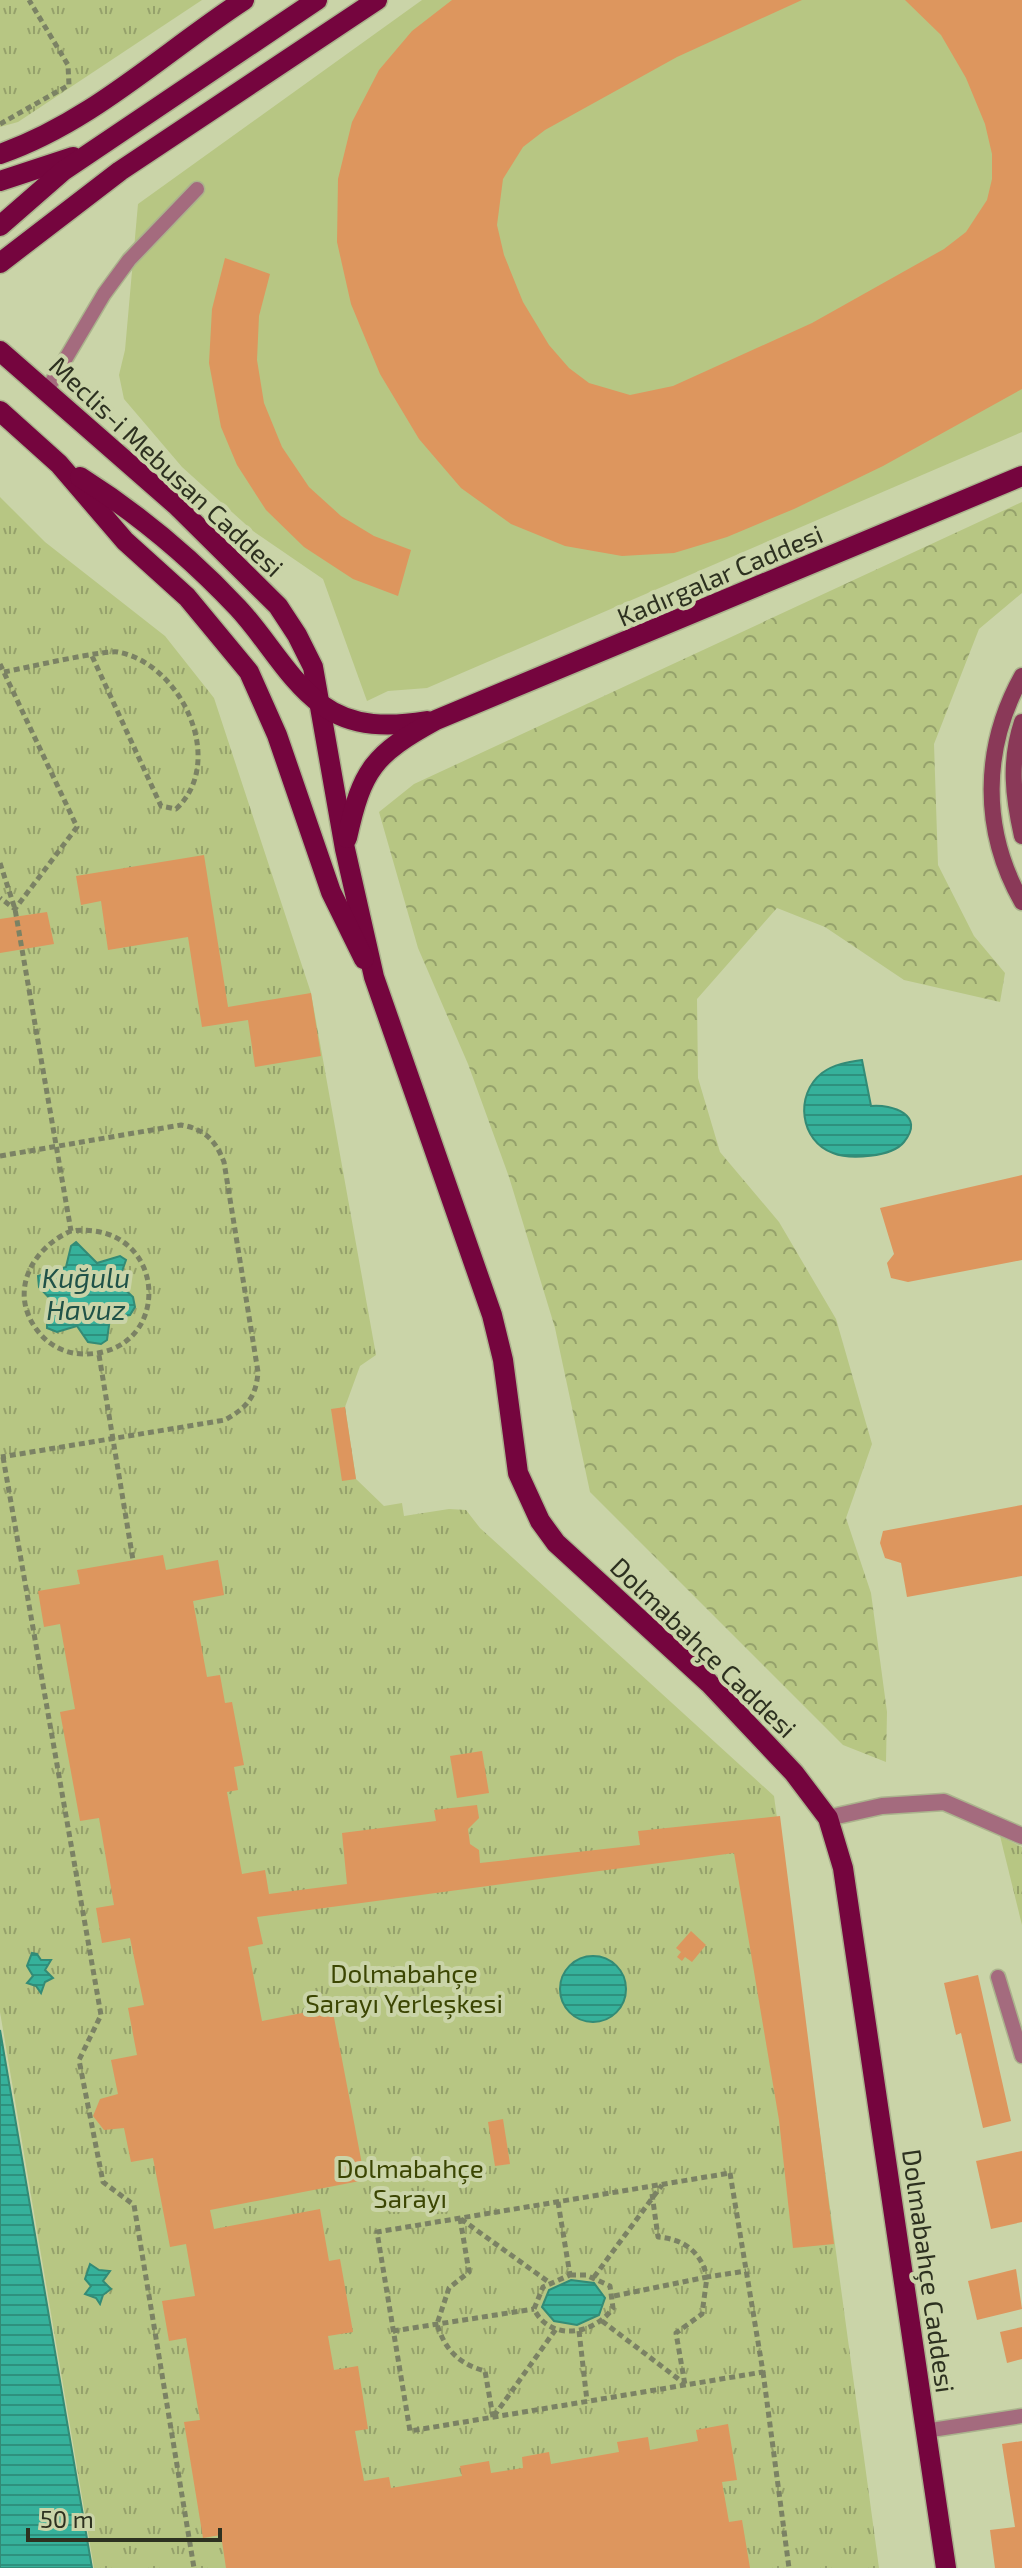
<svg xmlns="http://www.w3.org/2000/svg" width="1022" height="2568" font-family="'Exo 2',sans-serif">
	<defs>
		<pattern id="forest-crowns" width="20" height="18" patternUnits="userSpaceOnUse" patternTransform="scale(2)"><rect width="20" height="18" fill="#b7c683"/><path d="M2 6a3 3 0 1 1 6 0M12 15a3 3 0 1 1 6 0" fill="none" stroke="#95a16b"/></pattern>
		<pattern id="park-tufts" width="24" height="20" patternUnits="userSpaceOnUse" patternTransform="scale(2)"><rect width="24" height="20" fill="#b7c683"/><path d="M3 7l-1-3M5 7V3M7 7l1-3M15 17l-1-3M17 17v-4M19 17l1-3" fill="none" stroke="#95a16b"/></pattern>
		<pattern id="water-rules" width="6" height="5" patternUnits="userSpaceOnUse" patternTransform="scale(2)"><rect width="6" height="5" fill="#36b19b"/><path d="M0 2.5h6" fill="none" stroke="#2e917e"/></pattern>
	</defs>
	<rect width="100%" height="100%" fill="#cad4a8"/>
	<polygon fill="#b7c683" points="422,0 1022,0 1022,432 427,688 388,691 367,701 323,579 253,531 182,467 124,399 119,375 125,350 138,204"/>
	<polygon fill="url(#forest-crowns)" points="1022,502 1022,593 979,629 934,744 938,865 974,936 1005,973 1000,1002 904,980 825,927 777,908 697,999 698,1078 720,1152 779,1222 836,1319 872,1444 846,1518 871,1593 887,1712 886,1762 843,1745 590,1492 555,1328 509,1177 468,1064 418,948 379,812 414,784"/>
	<g fill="url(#park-tufts)">
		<polygon points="0,0 202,0 18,122 0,127"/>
		<polygon points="0,497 45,542 165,636 214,698 311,993 376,1355 360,1366 345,1407 356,1479 384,1506 402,1503 404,1516 449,1509 466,1510 480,1528 774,1796 879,2568 94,2568 0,2012"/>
		<polygon points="1000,1836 1022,1847 1022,1925"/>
	</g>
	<g fill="url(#water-rules)" stroke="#338b76" stroke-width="2">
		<path d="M 862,1060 L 871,1106 C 892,1104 926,1115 904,1142 C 892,1157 850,1160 833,1153 C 800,1141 794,1095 822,1073 C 834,1064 848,1062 862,1060 Z"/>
		<polygon points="76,1242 97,1263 120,1256 126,1260 118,1283 133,1297 135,1307 130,1315 110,1318 107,1340 101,1344 88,1342 77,1326 57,1332 47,1328 47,1317 54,1303 39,1287 38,1276 66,1267 71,1246"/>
		<polygon points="32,1953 37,1954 41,1960 51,1960 45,1970 53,1978 45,1982 41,1993 36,1986 27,1983 33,1976 27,1966"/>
		<circle cx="593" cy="1989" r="33"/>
		<polygon points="0,2030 92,2568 0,2568"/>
		<polygon points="90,2264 99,2270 110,2271 103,2281 111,2289 103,2295 100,2304 96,2298 85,2294 91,2286 85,2279"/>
		<polygon points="571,2280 594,2283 605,2298 599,2315 577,2325 554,2321 542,2307 549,2290"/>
	</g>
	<g fill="#dd965e">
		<polygon points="452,0 802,0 677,57 545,130 523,147 503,179 497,225 504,255 523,302 549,345 569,368 589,383 630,395 673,386 812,323 944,249 966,232 987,200 992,179 992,154 985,124 966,78 941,35 905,0 1022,0 1022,389 883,466 794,509 727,537 674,553 622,556 565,546 511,524 461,488 419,439 380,374 351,304 337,242 338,179 352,122 379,70 412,31"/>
		<polygon points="225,258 270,274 259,316 257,360 264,403 282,447 309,487 341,516 374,536 411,550 398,596 353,579 304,547 266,510 237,465 221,427 209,363 212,309"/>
		<polygon points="204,855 228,1007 311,993 321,1056 255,1067 248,1020 202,1027 188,937 108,950 101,901 81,905 76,876"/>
		<polygon points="47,912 54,944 0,953 0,919"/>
		<polygon points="1022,1175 1022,1260 908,1282 891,1278 887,1263 894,1254 880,1208"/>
		<polygon points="345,1407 356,1479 342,1481 331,1409"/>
		<polygon points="1022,1505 1022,1576 907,1597 901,1563 885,1558 880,1543 883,1531"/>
		<polygon points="163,1555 166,1570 218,1560 224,1595 193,1601 207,1677 220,1675 225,1703 232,1702 244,1765 234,1767 238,1790 227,1792 242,1874 265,1870 269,1894 347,1884 342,1833 436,1821 434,1810 477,1805 479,1818 468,1829 470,1844 479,1850 480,1863 640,1845 638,1831 780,1816 834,2244 793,2248 779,2120 734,1853 257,1917 263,1944 248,1947 262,2021 332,2007 365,2180 210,2210 214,2229 320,2209 329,2261 340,2259 353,2332 328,2336 334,2370 358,2366 368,2429 355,2431 364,2481 389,2477 391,2488 462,2476 460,2466 489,2461 491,2473 523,2468 522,2457 549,2452 551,2464 619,2452 617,2442 648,2437 650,2450 698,2441 696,2430 728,2424 737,2480 722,2482 729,2522 742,2520 750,2568 226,2568 221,2535 203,2538 184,2422 200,2420 186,2338 169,2341 162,2301 195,2296 186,2244 170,2247 153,2158 131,2162 124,2128 104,2130 93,2116 100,2099 118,2094 111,2060 137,2055 128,2008 144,2005 130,1938 102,1943 96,1908 114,1905 99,1818 80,1821 60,1712 75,1709 60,1624 44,1627 38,1591 80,1584 77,1570"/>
		<polygon points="482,1751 489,1793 457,1798 450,1756"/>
		<polygon points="691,1931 706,1945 692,1962 685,1957 682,1961 677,1957 681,1952 676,1948"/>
		<polygon points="978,1975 1011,2121 983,2128 961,2033 956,2035 944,1983"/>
		<polygon points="503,2119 510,2164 495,2166 488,2122"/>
		<polygon points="1022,2151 1022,2222 991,2229 976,2161"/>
		<polygon points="1016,2269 1022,2309 977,2320 968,2281"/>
		<polygon points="1022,2327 1022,2359 1007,2363 1000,2332"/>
		<polygon points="1022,2441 1022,2568 995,2568 990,2530 1015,2527 1002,2444"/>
	</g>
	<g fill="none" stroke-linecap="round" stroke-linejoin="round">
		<defs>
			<g id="lane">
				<polyline points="47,390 104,294 129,260 197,189"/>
				<polyline points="998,1977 1022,2056"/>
				<polyline points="925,2431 1022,2416"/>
			</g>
			<polyline id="street" points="828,1818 882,1806 944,1802 1022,1836"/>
			<g id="secondary">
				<path d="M 1022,676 C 982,748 981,830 1022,902"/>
				<path d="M 1022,722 C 1009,761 1013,796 1022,836"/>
			</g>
			<g id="primary">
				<path d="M 0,154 C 92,122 164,52 244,0"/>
				<polyline points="0,181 73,157"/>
				<polyline points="0,226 63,171 317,0"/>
				<polyline points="0,263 120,171 377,0"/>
				<polyline points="0,351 176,505 278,606 297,635 313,667 345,849 374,977 492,1315 503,1360 518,1473 540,1521 556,1543 709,1683 794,1773 828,1818 843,1868 946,2568"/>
				<polyline points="0,411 59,464 125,541 187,597 249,672 277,735 331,892 364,959"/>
				<path d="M 80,477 C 137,513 192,559 238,608 C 267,639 288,680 322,705 C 353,728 391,727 427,721"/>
				<path d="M 347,838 C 362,769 374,754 436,720 L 1022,476"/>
			</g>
		</defs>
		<use href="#lane" stroke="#abb38d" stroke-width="17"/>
		<use href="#street" stroke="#abb38d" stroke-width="19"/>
		<use href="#secondary" stroke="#abb38d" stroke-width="19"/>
		<use href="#primary" stroke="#abb38d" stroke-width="23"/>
		<g stroke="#7b8264" stroke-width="5" stroke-dasharray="6 4" stroke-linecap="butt">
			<polyline points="0,124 69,85 68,65 29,0"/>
			<polyline points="0,664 77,827 15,909 0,898"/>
			<path d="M 4,672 C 25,668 102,650 118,652 C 182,664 227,762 176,809 L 161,806 L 92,656"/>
			<path d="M 0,863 L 15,909 L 71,1231 C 170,1219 175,1355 84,1354 C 65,1354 48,1345 37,1330 C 8,1292 32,1248 71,1231"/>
			<path d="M 0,1156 L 181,1125 C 205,1129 215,1140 224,1162 L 258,1372 C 256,1398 246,1408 225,1420 L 1,1457"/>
			<polyline points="99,1355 133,1560"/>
			<polyline points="3,1457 101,2015 79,2060 103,2182 134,2205 194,2568"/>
			<polygon points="730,2173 763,2372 410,2431 377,2232"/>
			<path d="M 652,2194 L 658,2237 C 684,2239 701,2252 707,2277 L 746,2271"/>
			<polyline points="558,2202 570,2275"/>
			<path d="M 460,2218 L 469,2272 L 449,2288 L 437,2324 C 445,2350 459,2364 485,2371 L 493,2417"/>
			<polyline points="461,2219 550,2283"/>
			<path d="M 570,2275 L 586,2275 L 610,2286 L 613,2308 C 594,2335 550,2342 534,2309 L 543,2287 Z"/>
			<polyline points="594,2277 662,2185"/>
			<polyline points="614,2296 707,2277 702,2314 676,2333 685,2385"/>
			<polyline points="602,2321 685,2384"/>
			<polyline points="393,2331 534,2309"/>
			<polyline points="579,2331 587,2401"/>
			<polyline points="763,2372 789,2568"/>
			<polyline points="494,2416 556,2329"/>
		</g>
		<use href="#lane" stroke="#a46b7e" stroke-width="14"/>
		<use href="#street" stroke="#a46b7e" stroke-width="16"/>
		<use href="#secondary" stroke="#8a3958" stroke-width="16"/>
		<use href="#primary" stroke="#75053e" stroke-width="20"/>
	</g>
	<g text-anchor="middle" stroke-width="8" stroke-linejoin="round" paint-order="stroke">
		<g font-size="26" fill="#2d3120" stroke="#cad4a8">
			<text transform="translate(166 467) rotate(43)" y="9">Meclis-i Mebusan Caddesi</text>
			<text transform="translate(720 576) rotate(-23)" y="9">Kadırgalar Caddesi</text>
			<text transform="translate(703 1648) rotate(44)" y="9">Dolmabahçe Caddesi</text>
			<text transform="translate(928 2271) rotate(82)" y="9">Dolmabahçe Caddesi</text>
		</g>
		<g font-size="26" fill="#3c4603" stroke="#cad4a8">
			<text x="404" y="1983">Dolmabahçe<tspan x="404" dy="30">Sarayı Yerleşkesi</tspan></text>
			<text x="410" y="2178">Dolmabahçe<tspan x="410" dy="30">Sarayı</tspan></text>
		</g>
		<g font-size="28" font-style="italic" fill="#205248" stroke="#cad4a8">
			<text x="86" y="1288">Kuğulu<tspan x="86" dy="32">Havuz</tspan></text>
		</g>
	</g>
	<path d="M28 2528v12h192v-12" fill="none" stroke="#2d3120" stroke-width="4"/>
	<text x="40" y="2528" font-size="24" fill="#2d3120" stroke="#cad4a8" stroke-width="6" paint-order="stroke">50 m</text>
</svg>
